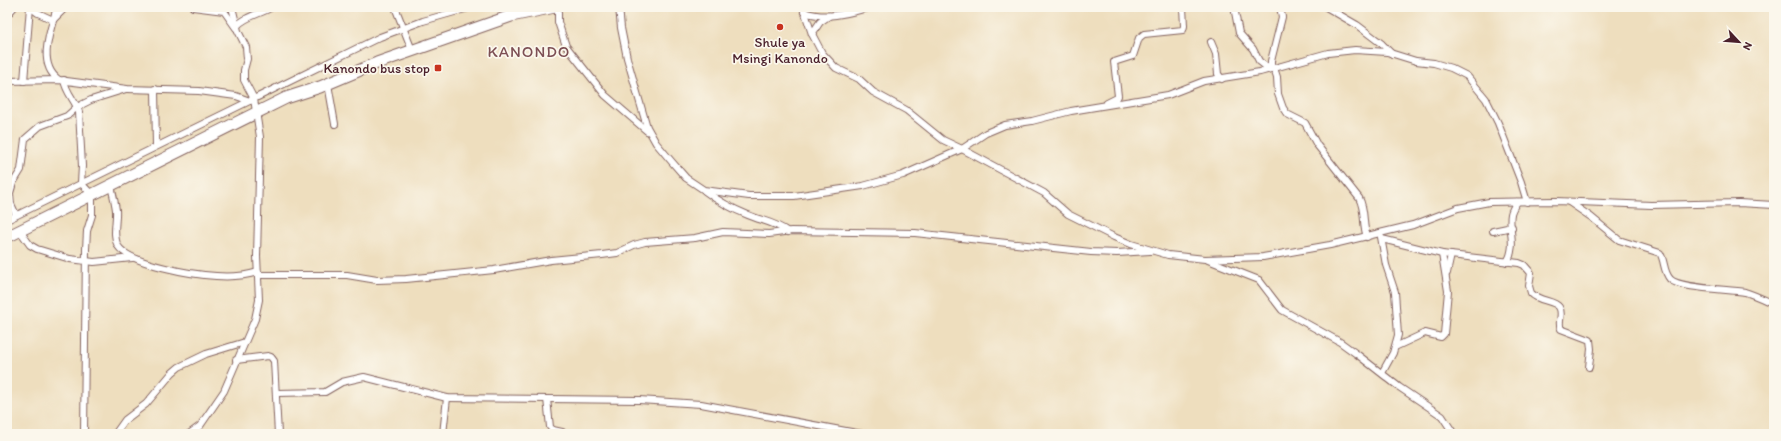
<svg xmlns="http://www.w3.org/2000/svg" width="1781" height="441" font-family="Itim,sans-serif">
	<rect width="100%" height="100%" fill="#fbf7ec"/>
	<filter id="ink" filterUnits="userSpaceOnUse"><feTurbulence type="fractalNoise" baseFrequency=".025" numOctaves="2"/><feDisplacementMap in="SourceGraphic" scale="8" xChannelSelector="R" yChannelSelector="G"/><feConvolveMatrix kernelMatrix="1 2 1 2 8 2 1 2 1" color-interpolation-filters="sRGB"/></filter>
	<filter id="wash" filterUnits="userSpaceOnUse"><feTurbulence type="fractalNoise" baseFrequency=".012" numOctaves="4" result="noise"/><feDisplacementMap in="SourceGraphic" scale="16" xChannelSelector="R" yChannelSelector="G"/><feGaussianBlur stdDeviation="0.9" result="paint"/><feColorMatrix in="noise" values="0 0 0 0 0 0 0 0 0 0 0 0 0 0 0 0 0 1.4 0 .05"/><feComposite in="paint" operator="in"/></filter>
	<g filter="url(#wash)">
		<rect width="100%" height="100%" fill="#eedebe"/>
	</g>
	<g filter="url(#ink)">
		<g fill="none" stroke-linecap="round" stroke-linejoin="round">
			<defs>
				<g id="street">
					<polyline points="30,7 38,13 53,20 66,7"/>
					<path d="M 57,7 C 51,29 36,64 59,80"/>
					<polyline points="193,7 224,11 236,28"/>
					<polyline points="395,7 412,50"/>
					<polyline points="558,7 558,22 566,46 605,95 647,131"/>
					<polyline points="619,7 621,28 627,58 647,127 656,143 672,162 686,178 704,190 749,196 794,196 863,186 903,175 962,149 986,133 1005,125 1032,121 1071,111 1168,95 1204,81 1260,72 1328,53 1355,50 1387,52 1416,61 1434,63 1451,68 1467,76 1486,99 1498,123 1521,182 1527,202"/>
					<polyline points="803,7 812,34 822,53 836,68 859,79 873,92 906,110 943,140 962,149 1044,193 1068,214 1114,237 1131,244 1168,255 1205,259 1263,257 1330,245 1413,225 1458,208 1489,202 1556,201 1651,205 1739,203 1774,205"/>
					<polyline points="1234,7 1239,33 1253,49 1259,61 1269,69"/>
					<polyline points="1326,7 1357,25 1382,44 1392,54"/>
					<path d="M 804,12 C 827,20 849,13 871,7"/>
					<path d="M 237,26 C 245,16 261,14 272,7"/>
					<polyline points="812,34 820,22 829,16"/>
					<polyline points="1211,42 1216,54 1218,74 1222,79"/>
					<polyline points="7,58 7,15 14,7"/>
					<polyline points="1271,68 1271,61 1282,17 1280,7"/>
					<path d="M 1274,68 L 1277,77 L 1278,94 L 1283,108 L 1287,114 L 1305,123 L 1317,145 L 1359,198 C 1366,211 1362,224 1367,237"/>
					<path d="M 64,80 C 66,93 75,100 79,112 L 82,166 L 81,183 L 92,195 L 92,215 L 87,231 L 86,249 L 84,434"/>
					<polyline points="7,81 59,80 127,89 199,91 236,96 250,101"/>
					<polyline points="24,81 30,7"/>
					<polyline points="328,84 335,124"/>
					<polyline points="155,89 156,146"/>
					<polyline points="1107,103 1117,98 1118,96 1114,62 1133,56 1139,38 1144,34 1183,30 1184,26 1183,7"/>
					<path d="M 111,186 C 113,194 115,202 116,210 C 117,221 112,235 118,246 C 129,264 195,275 216,276 C 230,277 245,276 258,272"/>
					<path d="M 705,191 C 718,201 733,209 748,215 C 762,221 775,222 788,232"/>
					<path d="M 1569,202 L 1591,217 L 1619,240 L 1660,253 C 1665,261 1663,271 1670,279 C 1679,289 1730,289 1745,292 C 1755,295 1765,300 1774,304"/>
					<polyline points="16,215 11,204 10,193 13,183 21,170 25,139 40,126 67,116 77,107 91,100 126,89"/>
					<polyline points="7,220 380,37 423,21 472,7"/>
					<polyline points="20,231 30,245 37,249 70,259 94,262 132,258"/>
					<polyline points="1493,231 1512,227"/>
					<polyline points="1381,237 1386,265 1395,292 1398,335 1393,353 1382,373"/>
					<path d="M 1382,239 L 1442,254 L 1519,263 L 1524,265 L 1531,273 L 1529,286 L 1531,293 C 1539,302 1554,300 1559,307 C 1564,314 1557,322 1561,329 L 1590,340 L 1591,349 L 1589,367"/>
					<polyline points="1208,260 1259,280 1282,310 1340,342 1358,355 1399,387 1442,416 1454,434"/>
					<path d="M 1507,262 C 1517,246 1508,229 1511,214 C 1512,209 1515,205 1517,202"/>
					<polyline points="1447,273 1451,255"/>
					<polyline points="259,275 347,275 377,280 406,279 494,270 551,260 602,255 617,253 634,245 645,242 695,238 723,232 769,234 791,231 915,233 1091,252 1117,253 1150,251"/>
					<polyline points="1395,347 1425,333 1441,337 1444,334 1448,291 1442,254"/>
					<polyline points="236,360 268,356 271,357 274,361 278,434"/>
					<polyline points="277,393 325,392 342,382 364,377 447,398 639,400 701,404 862,434"/>
					<polyline points="547,399 550,427 553,430 562,432"/>
					<polyline points="115,434 125,420 146,404 172,373 179,367 206,354 245,342"/>
					<polyline points="189,434 200,426 224,391 255,319 259,300 257,256 260,137 254,99 244,80 244,70 247,59 246,47 238,31 232,7"/>
					<polyline points="443,434 447,398"/>
				</g>
				<polyline id="highway" points="7,237 286,98 320,87 377,63 511,16 555,7"/>
			</defs>
			<use href="#street" stroke="#83625e" stroke-width="8"/>
			<use href="#highway" stroke="#83625e" stroke-width="13"/>
			<use href="#street" stroke="#fff" stroke-width="6"/>
			<use href="#highway" stroke="#fff" stroke-width="11"/>
		</g>
	</g>
	<g fill="#c8321e" stroke="#fbf7ec" stroke-width="1.5">
		<circle cx="780" cy="27" r="4"/>
		<rect x="434" y="64" width="8" height="8" rx="2"/>
	</g>
	<g text-anchor="middle" stroke-width="3.5" stroke-linejoin="round" paint-order="stroke">
		<g font-size="14" fill="#4a1f2b" stroke="#fbf7ec">
			<text x="780" y="47">Shule ya<tspan x="780" dy="16">Msingi Kanondo</tspan></text>
			<text x="430" y="73" text-anchor="end">Kanondo bus stop</text>
		</g>
		<g font-size="16" letter-spacing="1" fill="#7d4f54" stroke="#fbf7ec">
			<text x="529" y="57">KANONDO</text>
		</g>
	</g>
	<rect width="1781" height="441" fill="none" stroke="#fbf7ec" stroke-width="24"/>
	<g transform="translate(1739 42) rotate(116)" stroke="#fbf7ec" stroke-width="3" paint-order="stroke">
	<path d="M0-3L7 15L0 10L-7 15Z" fill="#4a1f2b"/>
	<text y="-6" font-size="11" font-weight="bold" text-anchor="middle" fill="#4a1f2b">N</text>
	</g>
</svg>
